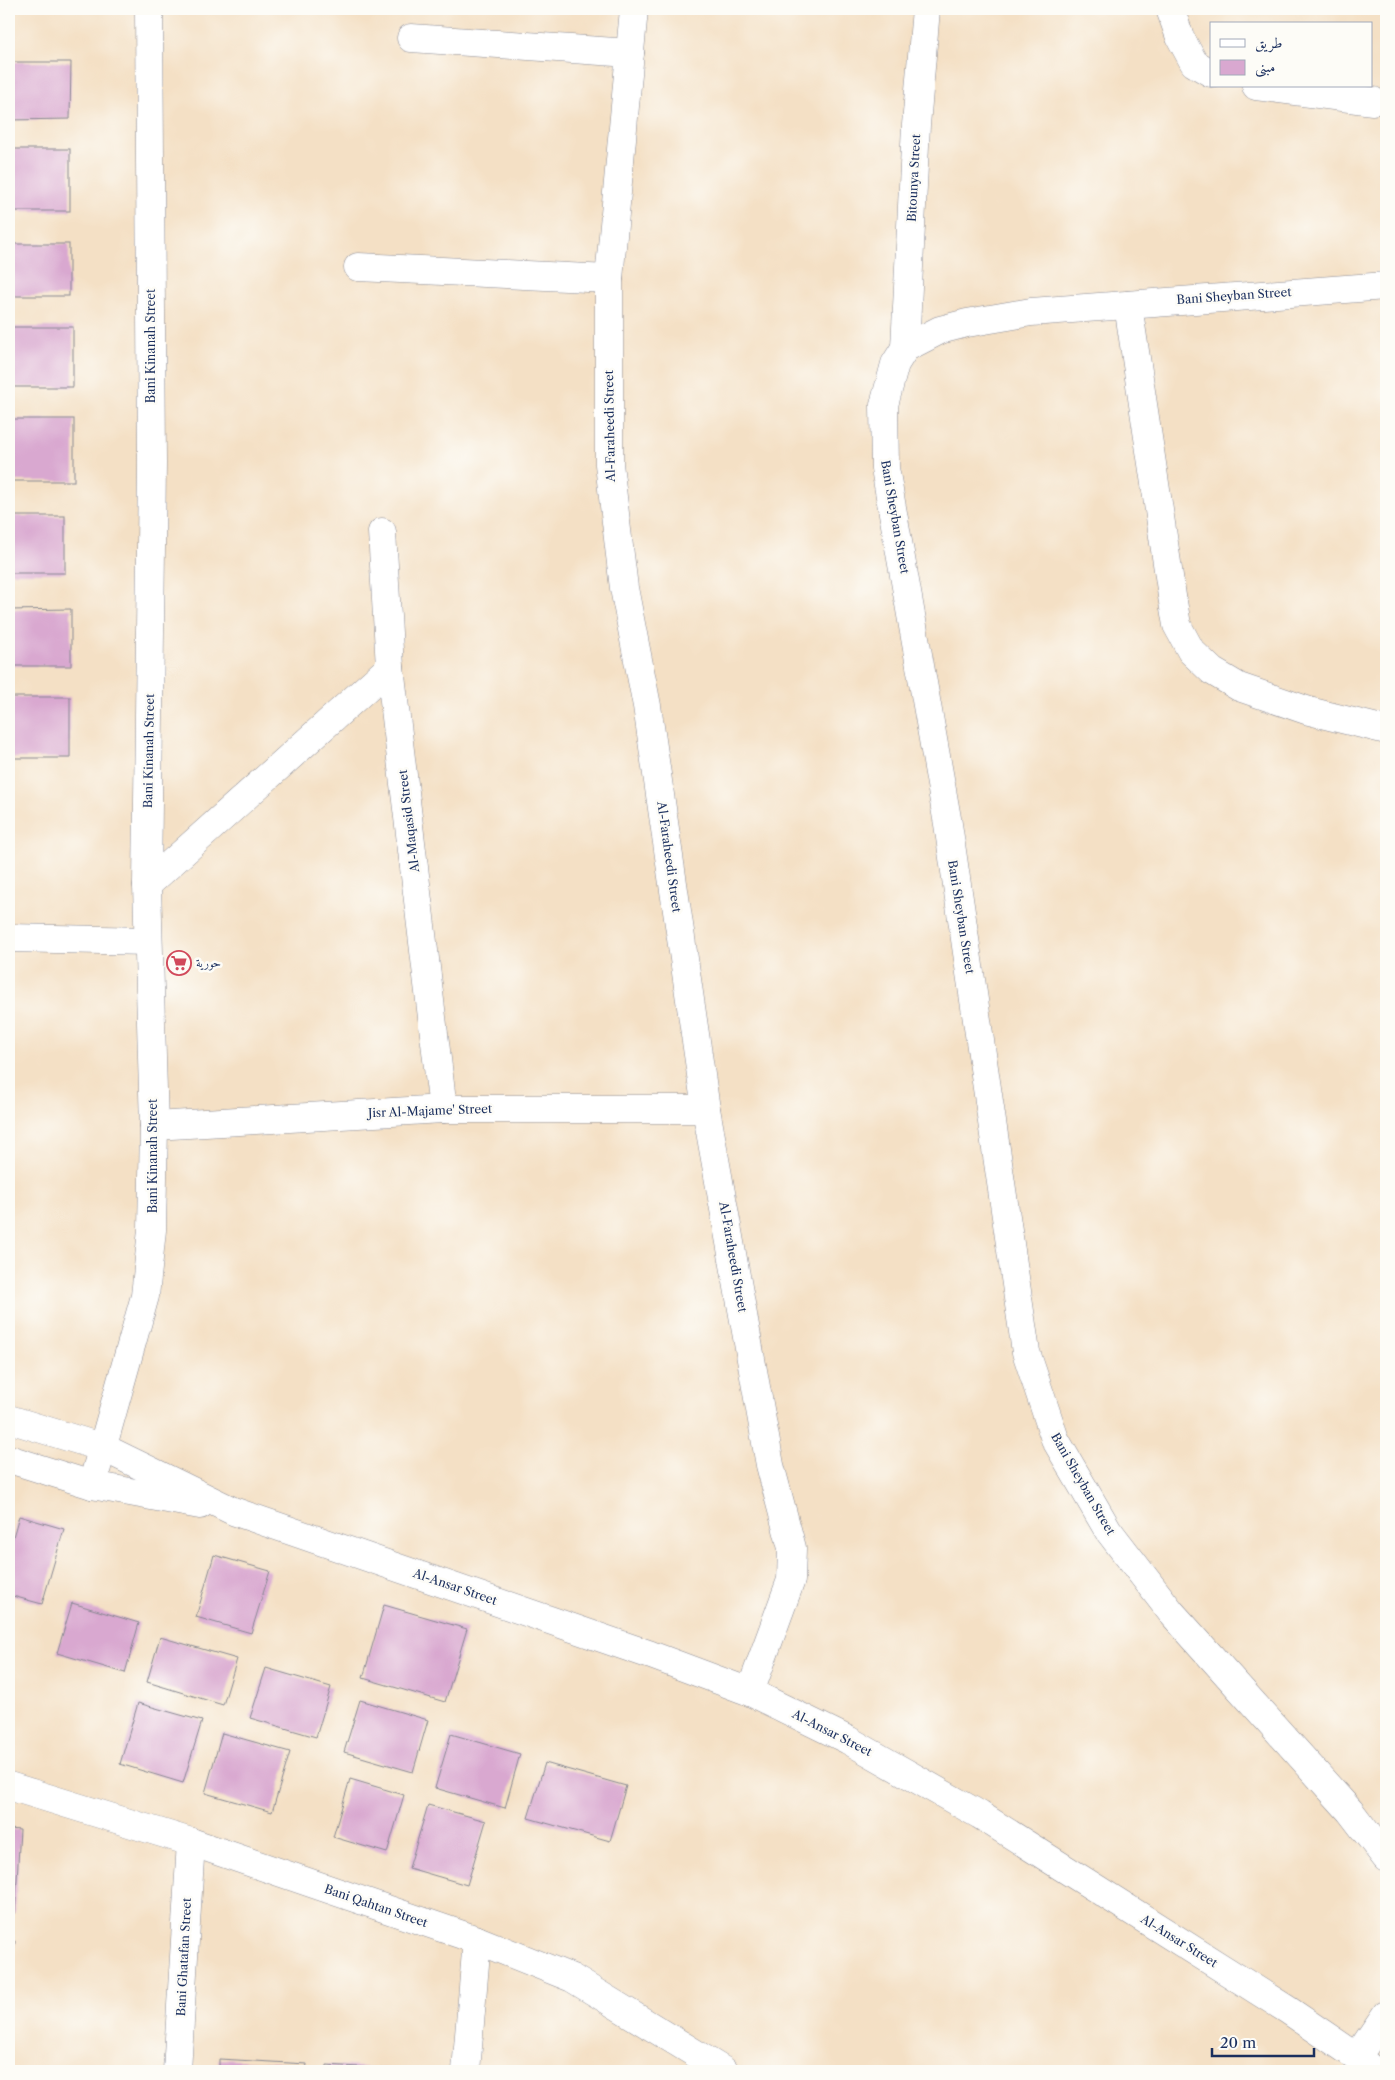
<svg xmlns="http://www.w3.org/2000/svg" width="1395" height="2080" font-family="'Libre Caslon Text',Amiri,serif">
	<rect width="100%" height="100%" fill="#fdfcf7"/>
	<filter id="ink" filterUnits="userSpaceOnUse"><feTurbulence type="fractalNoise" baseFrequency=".02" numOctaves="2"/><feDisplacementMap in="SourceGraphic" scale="10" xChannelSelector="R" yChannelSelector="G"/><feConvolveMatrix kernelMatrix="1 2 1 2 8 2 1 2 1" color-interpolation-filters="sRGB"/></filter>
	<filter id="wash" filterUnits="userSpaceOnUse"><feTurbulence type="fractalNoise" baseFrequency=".0096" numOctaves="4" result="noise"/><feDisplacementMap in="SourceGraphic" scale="20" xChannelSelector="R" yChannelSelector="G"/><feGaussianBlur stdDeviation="1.12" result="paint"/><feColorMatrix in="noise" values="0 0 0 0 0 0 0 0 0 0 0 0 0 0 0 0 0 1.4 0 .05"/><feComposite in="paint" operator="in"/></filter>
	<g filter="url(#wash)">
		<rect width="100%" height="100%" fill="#f4e0c5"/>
		<g id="blocks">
			<g fill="#d9a8d0">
				<polygon points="9,62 71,62 70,119 9,120"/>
				<rect x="9" y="149" width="61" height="62"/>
				<rect x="9" y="244" width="60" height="52"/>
				<rect x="9" y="327" width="64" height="60"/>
				<rect x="9" y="419" width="65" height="62"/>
				<rect x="9" y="516" width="56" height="57"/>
				<polygon points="71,609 71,666 9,666 9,610"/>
				<rect x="9" y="697" width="61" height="61"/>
				<polygon points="19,1516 64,1529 42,1604 9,1595 9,1551"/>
				<polygon points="214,1555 270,1571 251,1633 196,1617"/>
				<polygon points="72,1603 139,1623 125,1673 57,1653"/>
				<polygon points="384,1605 467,1629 445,1702 363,1678"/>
				<polygon points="160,1637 237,1659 223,1705 147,1682"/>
				<polygon points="266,1668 331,1687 316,1737 250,1718"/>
				<polygon points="360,1700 428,1720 413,1772 344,1752"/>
				<polygon points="138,1703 202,1721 183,1783 120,1764"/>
				<polygon points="222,1733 290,1752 272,1812 205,1793"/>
				<polygon points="451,1734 520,1754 505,1808 435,1788"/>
				<polygon points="545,1763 626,1786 610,1841 528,1818"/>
				<polygon points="350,1779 404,1795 387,1853 333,1837"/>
				<polygon points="428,1805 486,1821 467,1885 409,1868"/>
				<polygon points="9,1829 20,1830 15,1913 9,1912"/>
				<polygon points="9,1941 15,1941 11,1990 9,1990"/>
				<polygon points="219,2059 307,2064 306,2071 219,2071"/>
				<polygon points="327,2065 406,2070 406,2071 327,2071"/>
			</g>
		</g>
	</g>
	<g filter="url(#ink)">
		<use href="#blocks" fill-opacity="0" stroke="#888892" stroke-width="1"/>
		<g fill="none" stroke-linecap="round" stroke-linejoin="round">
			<defs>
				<g id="street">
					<polyline points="634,9 609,279 609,464 624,588 647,706 706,1109 770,1465 792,1548 791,1580 750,1692"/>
					<polyline points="1170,9 1180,37 1194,63 1211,73"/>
					<polyline points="411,38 630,53"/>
					<polyline points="1256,86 1373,101"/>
					<polyline points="358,267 609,279"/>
					<polyline points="1386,286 1031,312 967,323 940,330 905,348 895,364 884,405 885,468 948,824 1026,1352 1055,1439 1108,1530 1171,1612 1350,1811 1386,1858"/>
					<polyline points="1128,305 1172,596 1177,625 1191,651 1212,671 1239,687 1309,711 1386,730"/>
					<polyline points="905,348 916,125 926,9"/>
					<polyline points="382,532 390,667 443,1109"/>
					<polyline points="147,885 390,667"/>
					<polyline points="9,938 148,941"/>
					<polyline points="154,1126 443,1109 706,1109"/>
					<polyline points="9,1786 191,1842 477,1940 572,1978 724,2071"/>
					<polyline points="1357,2057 1386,2014"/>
					<polyline points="177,2071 191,1842"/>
					<polyline points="466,2071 477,1940"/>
				</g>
				<g id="secondary">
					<polyline points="9,1419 104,1448 233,1511 651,1655 750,1692 848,1740 980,1815 1288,2010 1357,2057 1374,2071"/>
					<polyline points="9,1459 92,1485 200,1505"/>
					<polyline points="92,1485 145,1296 152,1230 154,1126 147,885 152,463 149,9"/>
				</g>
			</defs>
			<use href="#street" stroke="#888892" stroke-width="29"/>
			<use href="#secondary" stroke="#888892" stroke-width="29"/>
			<use href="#street" stroke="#fff" stroke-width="28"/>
			<use href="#secondary" stroke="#fff" stroke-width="28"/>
		</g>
	</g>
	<defs>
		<symbol id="supermarket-ring" viewBox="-11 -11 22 22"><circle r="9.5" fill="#fdfcf7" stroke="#d1495b" stroke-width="1.5"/><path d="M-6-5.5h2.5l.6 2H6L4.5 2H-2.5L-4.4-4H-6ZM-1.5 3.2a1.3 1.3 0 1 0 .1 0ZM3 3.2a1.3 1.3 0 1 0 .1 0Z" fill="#d1495b"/></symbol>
	</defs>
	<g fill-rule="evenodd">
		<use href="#supermarket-ring" x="165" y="949" width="28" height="28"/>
	</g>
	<g text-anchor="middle" stroke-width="5" stroke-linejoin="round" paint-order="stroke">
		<g font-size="12" fill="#1b2f5e" stroke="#fdfcf7">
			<text transform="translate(914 178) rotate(-87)" y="4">Bitounya Street</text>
			<text transform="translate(1234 296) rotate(-4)" y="4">Bani Sheyban Street</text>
			<text transform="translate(151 346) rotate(-90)" y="4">Bani Kinanah Street</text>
			<text transform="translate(610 426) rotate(-91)" y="4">Al-Faraheedi Street</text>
			<text transform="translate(895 517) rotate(80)" y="4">Bani Sheyban Street</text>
			<text transform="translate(149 751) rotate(-89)" y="4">Bani Kinanah Street</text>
			<text transform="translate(409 821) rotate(-97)" y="4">Al-Maqasid Street</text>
			<text transform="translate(669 857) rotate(82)" y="4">Al-Faraheedi Street</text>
			<text transform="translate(961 917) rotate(81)" y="4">Bani Sheyban Street</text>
			<text transform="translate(430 1111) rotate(-2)" y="4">Jisr Al-Majame' Street</text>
			<text transform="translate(153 1156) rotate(-90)" y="4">Bani Kinanah Street</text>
			<text transform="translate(733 1257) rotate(80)" y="4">Al-Faraheedi Street</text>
			<text transform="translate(1083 1484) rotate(60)" y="4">Bani Sheyban Street</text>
			<text transform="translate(455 1587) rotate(19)" y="4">Al-Ansar Street</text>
			<text transform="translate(832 1733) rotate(27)" y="4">Al-Ansar Street</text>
			<text transform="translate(376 1906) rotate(19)" y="4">Bani Qahtan Street</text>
			<text transform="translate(1179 1941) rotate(32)" y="4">Al-Ansar Street</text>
			<text transform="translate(184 1957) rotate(-87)" y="4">Bani Ghatafan Street</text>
		</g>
		<g font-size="12" fill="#1b2f5e" stroke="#fdfcf7" text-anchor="start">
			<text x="196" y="967">حورية</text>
		</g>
	</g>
	<rect width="1395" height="2080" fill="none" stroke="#fdfcf7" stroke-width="30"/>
	<rect x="1210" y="22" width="162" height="65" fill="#fdfcf7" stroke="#a3aaba"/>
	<rect x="1220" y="39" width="25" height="8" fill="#ffffff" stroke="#a3aaba"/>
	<text x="1255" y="48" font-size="15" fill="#1b2f5e">طريق</text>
	<rect x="1220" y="60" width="25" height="15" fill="#d9a8d0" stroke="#a3aaba"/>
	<text x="1255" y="72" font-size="15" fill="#1b2f5e">مبنى</text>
	<path d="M1212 2048v8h102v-8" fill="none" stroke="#1b2f5e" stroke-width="2.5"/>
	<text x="1220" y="2048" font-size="15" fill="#1b2f5e" stroke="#fdfcf7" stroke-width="4" paint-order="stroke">20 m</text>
</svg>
